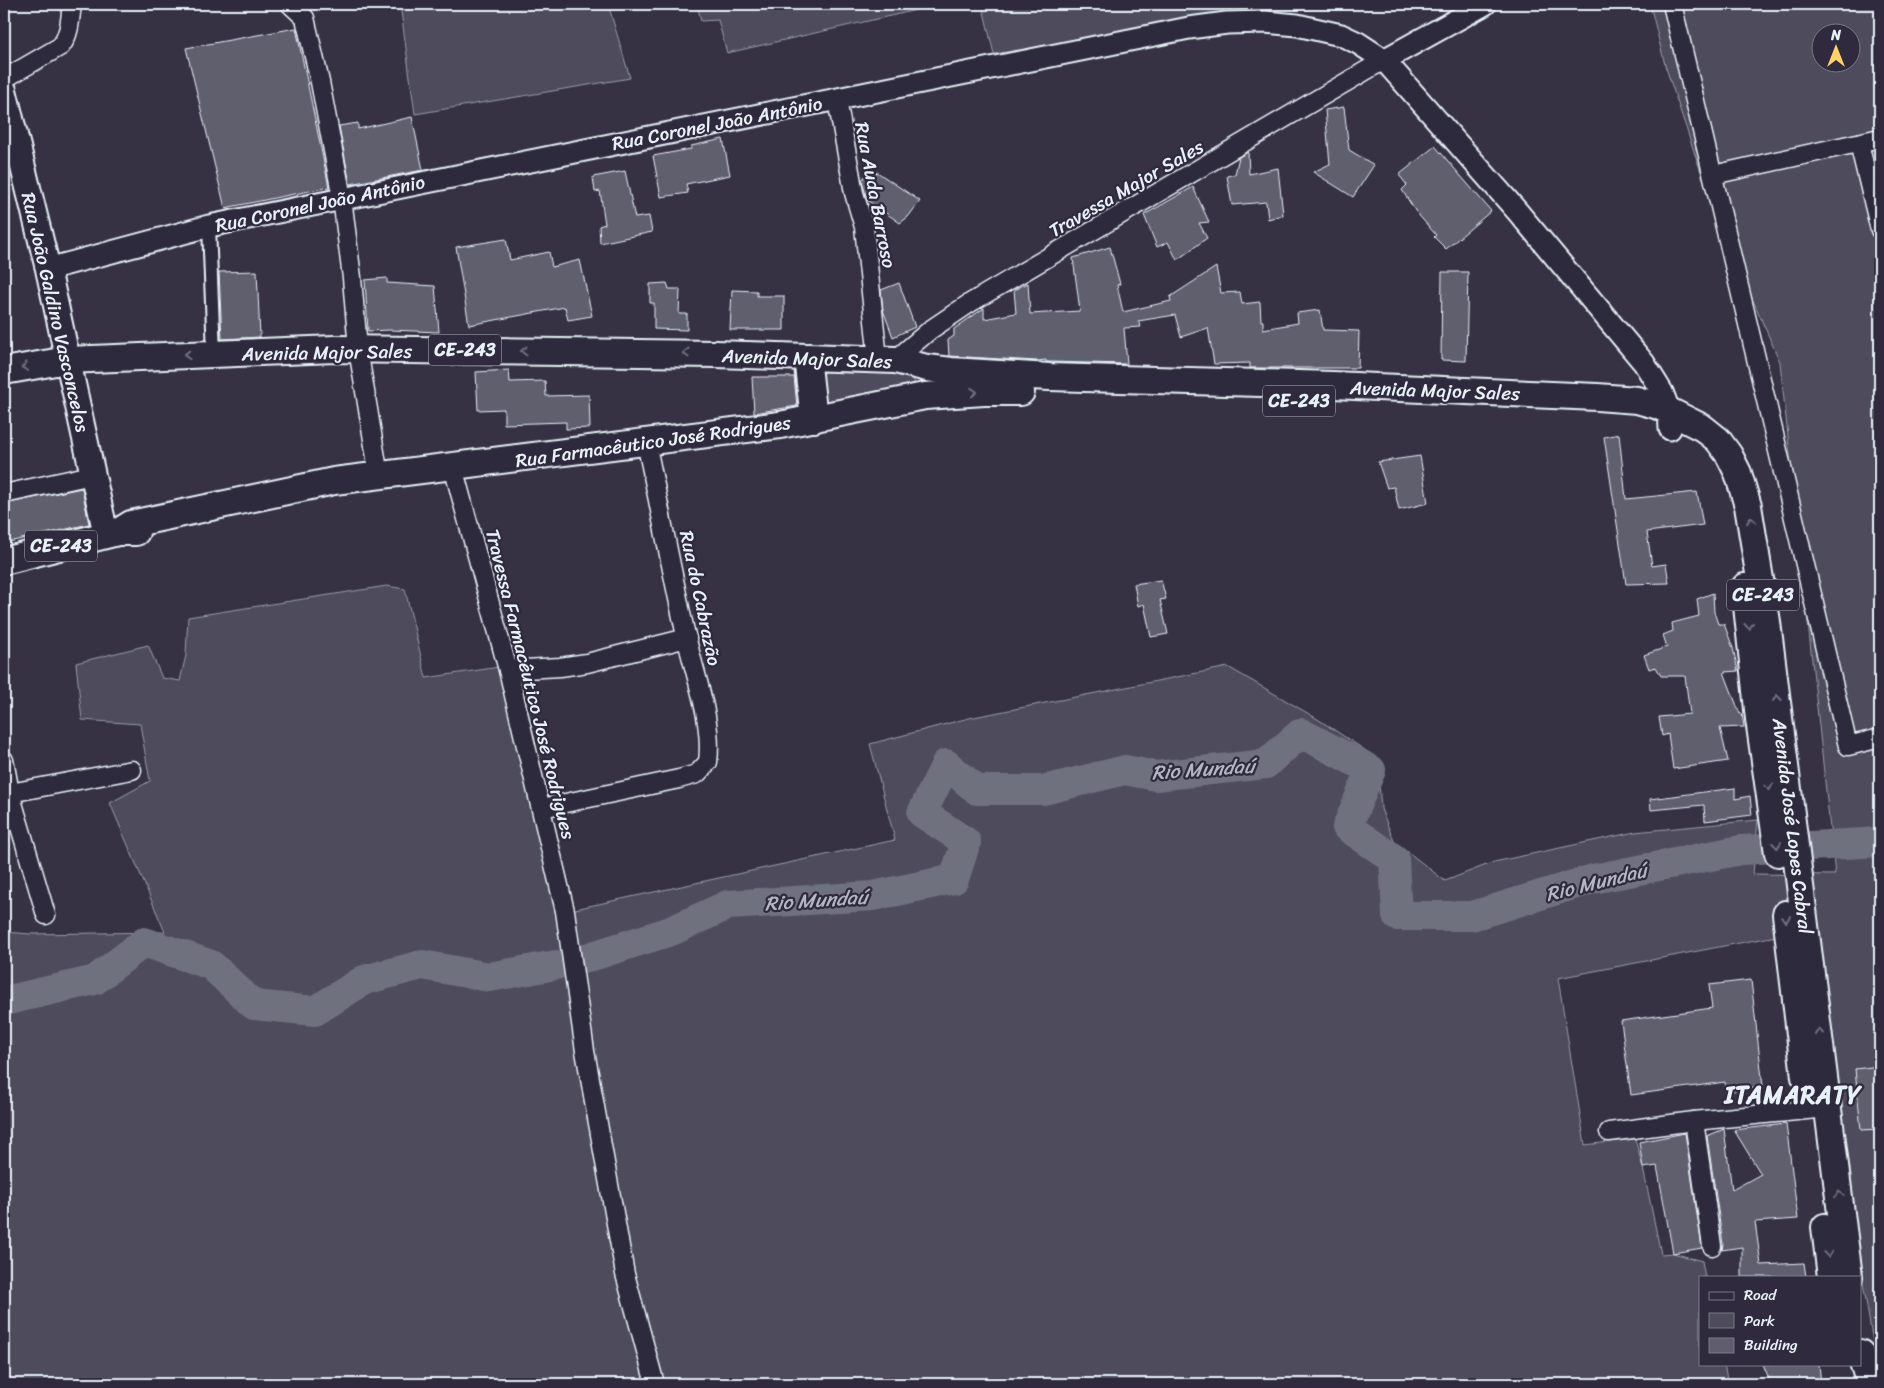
<svg xmlns="http://www.w3.org/2000/svg" width="1884" height="1388" font-family="Sriracha,sans-serif">
	<rect width="100%" height="100%" fill="#363244"/>
	<filter id="ink" filterUnits="userSpaceOnUse"><feTurbulence type="fractalNoise" baseFrequency=".02" numOctaves="2"/><feDisplacementMap in="SourceGraphic" scale="10" xChannelSelector="R" yChannelSelector="G"/><feConvolveMatrix kernelMatrix="1 2 1 2 8 2 1 2 1" color-interpolation-filters="sRGB"/></filter>
	<g filter="url(#ink)">
		<g fill="#4d4b5c" stroke="#9a9eaa" fill-rule="evenodd">
			<polygon points="400,4 608,4 630,78 415,114"/>
			<polygon points="697,4 943,4 727,53 718,20 701,21"/>
			<polygon points="982,4 1296,4 994,54"/>
			<path d="M 1650,4 L 1880,4 L 1880,1384 L 1850,1206 L 1807,930 L 1558,978 L 1585,1145 L 1635,1139 L 1643,1168 L 1661,1254 L 1673,1253 L 1702,1261 L 1705,1277 L 1700,1277 L 1700,1364 L 1724,1364 L 1728,1384 L 4,1384 L 4,932 L 31,934 L 165,932 L 110,803 L 150,781 L 140,724 L 82,720 L 76,663 L 148,645 L 162,678 L 180,681 L 186,655 L 188,617 L 387,586 L 405,589 L 426,678 L 493,668 L 506,665 L 566,911 L 895,840 L 870,744 L 969,718 L 1228,667 L 1316,718 L 1377,758 L 1381,809 L 1394,841 L 1445,881 L 1494,862 L 1635,832 L 1758,820 L 1753,874 L 1835,875 L 1780,362 L 1714,211 L 1665,65 ZM 1822,32 L 1852,32 L 1852,62 L 1822,62 Z"/>
			<polygon points="820,372 903,374 911,375 914,378 914,385 908,389 823,402"/>
		</g>
		<g fill="none" stroke-linecap="round" stroke-linejoin="round">
			<g stroke="#70717f" stroke-width="30">
				<polyline points="583,959 671,931 728,905 873,896 954,879 966,842 922,813 946,764 977,790 1044,790 1125,770 1156,776 1266,764 1301,733 1371,770 1347,827 1394,859 1397,916 1472,916 1593,879 1741,850 1880,842"/>
				<polyline points="4,1001 95,980 144,942 211,965 254,1005 315,1011 364,980 422,965 489,977 556,965"/>
			</g>
		</g>
		<g fill="#605e6e" stroke="#e8f1f8">
			<polygon points="296,28 329,187 225,208 186,48"/>
			<polygon points="1344,107 1349,150 1374,165 1353,197 1313,172 1330,164 1325,110"/>
			<polygon points="412,117 423,170 350,184 339,126 358,123 358,129"/>
			<polygon points="723,139 730,175 686,184 688,193 661,197 653,156 691,149 691,146"/>
			<polygon points="1435,146 1491,211 1446,249 1434,237 1436,235 1416,212 1402,190 1407,185 1399,175"/>
			<polygon points="1248,152 1249,174 1278,168 1283,215 1268,219 1266,202 1232,205 1227,176 1235,174 1239,157"/>
			<polygon points="870,170 875,174 877,172 920,201 908,217 900,223 867,200 862,180"/>
			<polygon points="625,171 635,218 649,216 652,232 600,243 599,226 605,224 600,191 595,192 593,177"/>
			<polygon points="1193,187 1209,222 1199,223 1207,238 1177,260 1168,242 1157,247 1144,215"/>
			<polygon points="506,239 510,260 549,252 552,267 580,260 592,316 568,320 565,307 469,325 456,247"/>
			<polygon points="1110,247 1120,284 1117,285 1123,312 1171,301 1170,297 1216,267 1221,293 1240,292 1242,304 1260,302 1261,321 1263,321 1263,329 1298,323 1297,313 1320,310 1323,330 1359,331 1358,368 1250,368 1250,363 1214,364 1208,328 1181,337 1175,315 1138,321 1141,327 1124,328 1127,364 1050,362 1046,362 1046,360 1037,361 949,356 948,340 954,336 954,329 984,308 984,319 1016,313 1014,290 1028,283 1030,314 1080,311 1073,258"/>
			<polygon points="257,271 260,337 222,339 219,272"/>
			<polygon points="1442,272 1468,272 1466,361 1441,360"/>
			<polygon points="387,278 387,283 435,286 439,332 390,330 368,331 365,280"/>
			<polygon points="667,283 669,289 680,289 679,314 687,314 687,330 654,329 654,303 650,303 650,284"/>
			<polygon points="899,283 915,327 893,337 883,310 881,290"/>
			<polygon points="732,290 757,291 757,296 784,296 784,330 730,330"/>
			<polygon points="509,370 510,382 545,381 546,396 589,395 590,428 566,429 566,422 504,424 504,409 478,410 476,372"/>
			<polygon points="752,377 794,377 797,406 754,413"/>
			<polygon points="1619,434 1626,499 1697,492 1703,525 1647,532 1652,566 1666,564 1669,583 1626,584 1604,437"/>
			<polygon points="1420,456 1428,503 1399,510 1394,487 1387,488 1378,462"/>
			<polygon points="82,488 89,524 4,543 4,504"/>
			<polygon points="1161,580 1166,599 1160,600 1168,634 1151,637 1144,604 1138,606 1134,584"/>
			<polygon points="1713,593 1714,612 1718,624 1724,624 1733,648 1738,671 1724,672 1740,714 1742,713 1744,727 1720,728 1728,761 1673,769 1668,734 1662,736 1659,717 1690,714 1685,676 1661,676 1656,667 1649,669 1644,655 1667,647 1663,635 1673,631 1672,623 1699,616 1697,599"/>
			<polygon points="1735,788 1735,799 1750,796 1752,815 1705,821 1704,805 1651,810 1650,799"/>
			<polygon points="1751,980 1763,1087 1726,1092 1725,1082 1631,1095 1621,1021 1712,1008 1709,985"/>
			<polygon points="1880,1066 1880,1129 1861,1130 1855,1069"/>
			<polygon points="1786,1124 1798,1219 1755,1222 1761,1265 1804,1263 1806,1277 1742,1277 1742,1247 1722,1250 1723,1244 1707,1136 1724,1129 1732,1190 1761,1174 1734,1130"/>
			<polygon points="1685,1133 1702,1248 1673,1253 1657,1166 1643,1168 1639,1142"/>
			<polygon points="1763,1364 1819,1364 1821,1384 1771,1384"/>
		</g>
		<g fill="none" stroke-linecap="round" stroke-linejoin="round">
			<defs>
				<polyline id="pedestrian" points="209,226 214,354"/>
				<g id="minor">
					<polyline points="290,4 305,18 320,82 342,198 352,278 358,349 379,476"/>
					<polyline points="1672,4 1848,746 1880,738"/>
					<path d="M 4,79 L 61,46 C 70,34 70,19 72,4"/>
					<polyline points="837,100 854,193 864,227 878,359"/>
					<polyline points="1859,143 1880,230"/>
					<polyline points="1713,175 1880,138"/>
					<polyline points="895,360 930,330 970,303 1384,60"/>
					<polyline points="453,467 508,670 565,911 585,1051 625,1274 655,1384"/>
					<polyline points="4,494 92,475"/>
					<polyline points="508,670 560,667 587,663 687,638"/>
					<polyline points="4,760 10,793 46,915"/>
					<polyline points="10,793 132,770"/>
					<path d="M 542,808 L 679,779 L 697,774 L 708,762 C 713,722 696,679 687,640 C 672,574 660,508 646,442"/>
					<polyline points="1694,1121 1712,1246"/>
					<polyline points="1609,1132 1694,1121 1827,1108"/>
				</g>
				<g id="tertiary">
					<polyline points="1384,60 1485,4"/>
					<polyline points="48,269 209,226 1189,28 1227,23 1265,22 1297,25 1341,35 1358,43 1384,60 1517,211 1644,363 1662,392 1669,410 1670,429"/>
				</g>
				<polyline id="secondary" points="4,90 48,269 106,535"/>
				<g id="primary">
					<polyline points="807,357 814,419"/>
					<polyline points="4,371 67,360 335,349 716,354 895,360 927,368 951,371 1049,377 1333,385 1597,397 1637,400 1659,406 1703,428 1718,440 1729,455 1738,473 1748,506 1767,622 1849,1277"/>
					<polyline points="118,532 131,524 334,481 780,425 925,396 984,392 1021,392"/>
					<polyline points="4,561 118,532 136,532"/>
					<polyline points="1745,587 1759,719 1778,853"/>
					<polyline points="1786,914 1805,1077"/>
					<polyline points="1825,1227 1831,1277"/>
					<polyline points="1860,1353 1870,1384"/>
				</g>
			</defs>
			<use href="#pedestrian" stroke="#e8f1f8" stroke-width="16"/>
			<use href="#minor" stroke="#e8f1f8" stroke-width="21"/>
			<use href="#tertiary" stroke="#e8f1f8" stroke-width="25"/>
			<use href="#secondary" stroke="#e8f1f8" stroke-width="28"/>
			<use href="#primary" stroke="#e8f1f8" stroke-width="30"/>
			<use href="#pedestrian" stroke="#2f2a3d" stroke-width="12"/>
			<use href="#minor" stroke="#2f2a3d" stroke-width="18"/>
			<use href="#tertiary" stroke="#2f2a3d" stroke-width="21"/>
			<use href="#secondary" stroke="#2f2a3d" stroke-width="24"/>
			<use href="#primary" stroke="#2f2a3d" stroke-width="26"/>
		</g>
		<defs><path id="oneway-chevron" d="M-2-3.5L2.5 0L-2 3.5" fill="none" stroke-width="1.6" stroke-linecap="round" stroke-linejoin="round" transform="scale(1.25)"/></defs>
		<g stroke="#70707e">
			<use href="#oneway-chevron" transform="translate(524 351) rotate(-179)"/>
			<use href="#oneway-chevron" transform="translate(686 353) rotate(-179)"/>
			<use href="#oneway-chevron" transform="translate(187 355) rotate(178)"/>
			<use href="#oneway-chevron" transform="translate(25 367) rotate(170)"/>
			<use href="#oneway-chevron" transform="translate(974 392) rotate(-4)"/>
			<use href="#oneway-chevron" transform="translate(1751 520) rotate(-100)"/>
			<use href="#oneway-chevron" transform="translate(1749 626) rotate(84)"/>
			<use href="#oneway-chevron" transform="translate(1777 698) rotate(-97)"/>
			<use href="#oneway-chevron" transform="translate(1769 787) rotate(81)"/>
			<use href="#oneway-chevron" transform="translate(1777 845) rotate(83)"/>
			<use href="#oneway-chevron" transform="translate(1786 919) rotate(83)"/>
			<use href="#oneway-chevron" transform="translate(1819 1032) rotate(-96)"/>
			<use href="#oneway-chevron" transform="translate(1839 1194) rotate(-98)"/>
			<use href="#oneway-chevron" transform="translate(1828 1254) rotate(83)"/>
		</g>
	</g>
	<g text-anchor="middle" stroke-width="4.5" stroke-linejoin="round" paint-order="stroke">
		<g fill="#2f2a3d" stroke="#b0b5c0" stroke-width="1">
			<rect x="429" y="334.5" width="72" height="31" rx="4"/>
			<rect x="1263" y="385.5" width="72" height="31" rx="4"/>
			<rect x="25" y="530.5" width="72" height="31" rx="4"/>
			<rect x="1727" y="579.5" width="72" height="31" rx="4"/>
		</g>
		<g font-size="18" font-weight="bold" fill="#e8f1f8">
			<text x="465" y="356">CE-243</text>
			<text x="1299" y="407">CE-243</text>
			<text x="61" y="552">CE-243</text>
			<text x="1763" y="601">CE-243</text>
		</g>
		<g font-size="19" fill="#e8f1f8" stroke="#2f2a3d">
			<text transform="translate(717 123) rotate(-11)" y="7">Rua Coronel João Antônio</text>
			<text transform="translate(1126 188) rotate(-30)" y="7">Travessa Major Sales</text>
			<text transform="translate(876 195) rotate(79)" y="7">Rua Auda Barroso</text>
			<text transform="translate(320 203) rotate(-12)" y="7">Rua Coronel João Antônio</text>
			<text transform="translate(56 312) rotate(77)" y="7">Rua João Galdino Vasconcelos</text>
			<text transform="translate(327 352) rotate(-1)" y="7">Avenida Major Sales</text>
			<text transform="translate(807 358) rotate(2)" y="7">Avenida Major Sales</text>
			<text transform="translate(1435 390) rotate(2)" y="7">Avenida Major Sales</text>
			<text transform="translate(653 441) rotate(-8)" y="7">Rua Farmacêutico José Rodrigues</text>
			<text transform="translate(701 598) rotate(78)" y="7">Rua do Cabrazão</text>
			<text transform="translate(531 684) rotate(76)" y="7">Travessa Farmacêutico José Rodrigues</text>
			<text transform="translate(1793 826) rotate(83)" y="7">Avenida José Lopes Cabral</text>
		</g>
		<g font-size="20" font-style="italic" fill="#b2b7c2" stroke="#2f2a3d">
			<text transform="translate(1203 769) rotate(-4)" y="7">Rio Mundaú</text>
			<text transform="translate(1596 882) rotate(-14)" y="7">Rio Mundaú</text>
			<text transform="translate(816 900) rotate(-4)" y="7">Rio Mundaú</text>
		</g>
		<g font-size="24" font-weight="bold" letter-spacing="1" fill="#e8f1f8" stroke="#2f2a3d">
			<text x="1793" y="1103">ITAMARATY</text>
		</g>
	</g>
	<rect width="1884" height="1388" fill="none" stroke="#2f2a3d" stroke-width="20"/>
	<rect x="10" y="10" width="1864" height="1368" fill="none" stroke="#e8f1f8" stroke-width="2" filter="url(#ink)"/>
	<rect x="1699" y="1276" width="162" height="90" fill="#2f2a3d" stroke="#797a88"/>
	<rect x="1709" y="1292" width="25" height="8" fill="#2f2a3d" stroke="#797a88"/>
	<text x="1744" y="1300" font-size="15" fill="#e8f1f8">Road</text>
	<rect x="1709" y="1313" width="25" height="15" fill="#4d4b5c" stroke="#797a88"/>
	<text x="1744" y="1326" font-size="15" fill="#e8f1f8">Park</text>
	<rect x="1709" y="1338" width="25" height="15" fill="#605e6e" stroke="#797a88"/>
	<text x="1744" y="1350" font-size="15" fill="#e8f1f8">Building</text>
	<g transform="translate(1836 48)"><circle r="24" fill="#2f2a3d" stroke="#797a88"/>
	<path d="M0-4L9 19L0 12L-9 19Z" fill="#ffd166"/>
	<text y="-8" font-size="14" font-weight="bold" text-anchor="middle" fill="#e8f1f8">N</text>
	</g>
</svg>
